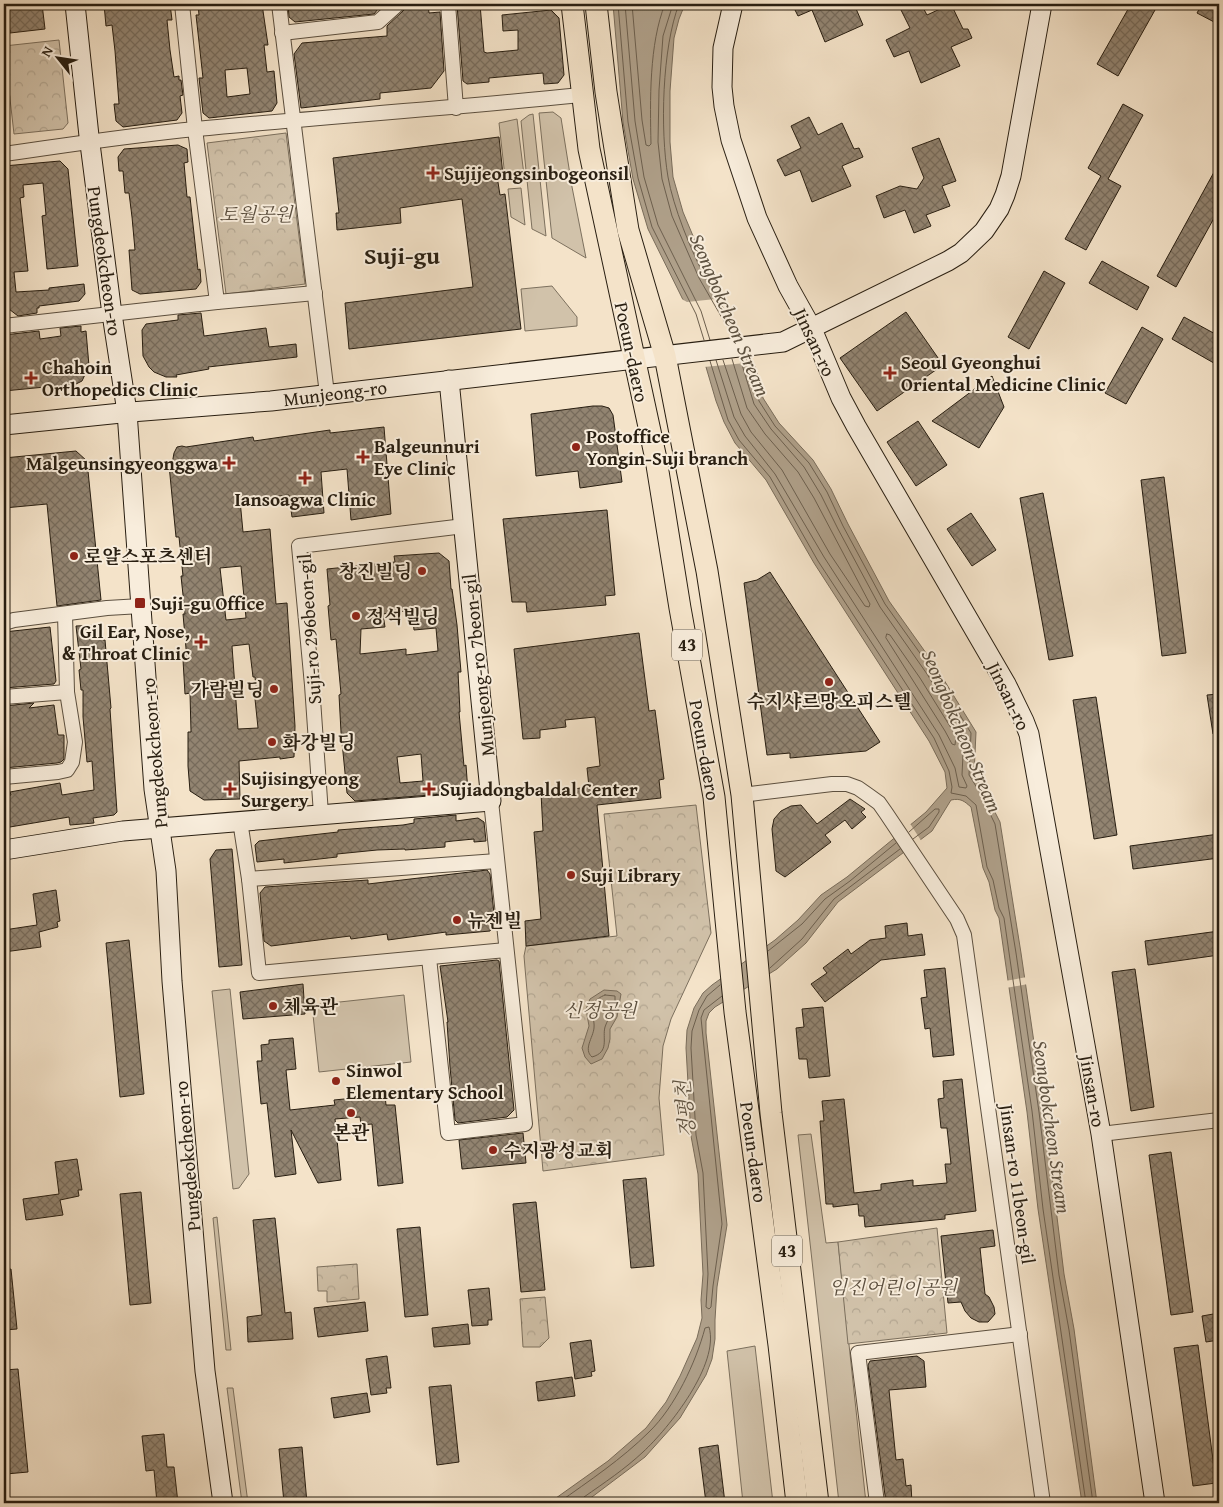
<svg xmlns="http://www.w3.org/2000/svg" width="1223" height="1507" font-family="'Gentium Book Plus','Noto Serif KR',serif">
	<defs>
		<pattern id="park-crowns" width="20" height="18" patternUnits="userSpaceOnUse" patternTransform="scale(1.25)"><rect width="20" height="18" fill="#d1c2aa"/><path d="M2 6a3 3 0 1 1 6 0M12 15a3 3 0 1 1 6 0" fill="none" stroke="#b3a691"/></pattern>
		<pattern id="building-cross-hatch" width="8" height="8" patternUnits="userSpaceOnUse" patternTransform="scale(1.25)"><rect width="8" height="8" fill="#928471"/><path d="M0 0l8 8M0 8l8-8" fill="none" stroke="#776b5b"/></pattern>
	</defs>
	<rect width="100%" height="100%" fill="#f4e3c9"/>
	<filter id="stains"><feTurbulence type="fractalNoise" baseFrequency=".004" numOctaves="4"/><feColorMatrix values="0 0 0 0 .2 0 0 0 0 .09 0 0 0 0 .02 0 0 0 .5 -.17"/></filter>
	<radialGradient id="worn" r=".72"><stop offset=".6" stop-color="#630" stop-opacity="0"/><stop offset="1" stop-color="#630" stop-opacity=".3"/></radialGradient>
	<g fill="#d1c2aa" stroke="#7c705e">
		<polygon points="553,112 561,118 572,187 586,258 552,238 539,113"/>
		<polygon points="533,114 546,236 532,229 521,121 529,115"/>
		<polygon points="517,119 524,175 505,177 499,123"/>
		<polygon points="521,188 525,225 511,217 508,189"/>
		<polygon points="552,286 577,317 577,326 525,331 521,289"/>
		<polygon points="230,989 249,1174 239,1188 233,1189 212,991"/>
		<polygon points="404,995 411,1062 319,1072 312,1005"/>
		<polygon points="811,1134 826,1243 838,1242 866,1503 839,1503 798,1135"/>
		<polygon points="217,1217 231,1350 226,1350 213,1218"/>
		<polygon points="755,1346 773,1503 743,1503 727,1351"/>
		<polygon points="227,1388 233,1388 248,1503 242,1503"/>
	</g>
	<g fill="url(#park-crowns)" stroke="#7c705e">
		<polygon points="59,40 68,123 63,129 14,134 4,46"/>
		<polygon points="286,133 305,284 226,294 207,143"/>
		<polygon points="696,805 711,933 671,1019 663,1046 659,1098 664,1155 543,1171 525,968 524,956 526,946 617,936 604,814"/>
		<polygon points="937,1228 947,1333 848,1344 838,1242"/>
		<polygon points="357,1264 359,1299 327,1302 327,1291 318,1291 317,1267"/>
		<polygon points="545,1297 549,1338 540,1347 523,1347 520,1299"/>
	</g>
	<g fill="#afa08a" stroke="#796c5a">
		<path d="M 613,4 L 685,4 L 679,19 L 674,38 L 670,91 L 670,142 L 673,177 L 683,212 L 709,274 L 743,332 L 760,382 L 763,398 L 779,423 L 813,460 L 831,489 L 848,524 L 889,601 L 936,667 L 976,732 L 974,775 L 983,789 L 1000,822 L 1021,953 L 1044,1111 L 1064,1274 L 1074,1329 L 1097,1503 L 1082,1503 L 1038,1209 L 1027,1112 L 999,918 L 995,910 L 989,882 L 983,868 L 971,807 C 964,801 961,798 951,800 L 932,831 L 838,902 L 806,943 L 777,969 L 715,1007 L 709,1013 L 706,1021 L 706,1033 L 727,1225 L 717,1287 L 715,1320 L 715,1339 L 712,1359 L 706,1375 L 680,1418 L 645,1457 L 584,1503 L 549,1503 L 608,1461 L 646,1428 L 666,1402 L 680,1376 L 697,1338 L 702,1318 L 701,1300 L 703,1274 L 698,1174 L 691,1136 L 686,1048 L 687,1030 L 694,1008 L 703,993 L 712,985 L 775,940 L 798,920 L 821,895 L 847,877 L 926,812 L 947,788 L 945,772 L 929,741 L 814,563 L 766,480 L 735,443 L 724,422 L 716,401 L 691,316 L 648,229 L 633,179 L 623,122 Z"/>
		<polygon points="604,990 617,991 621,994 617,1017 610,1029 610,1039 608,1048 602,1059 591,1064 585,1057 582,1048 589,1026 586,1009 590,999"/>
	</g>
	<g fill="#f4e3c9">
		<polygon points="678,297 687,302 725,298 745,331 756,362 704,367 689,317"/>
		<polygon points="909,822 922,842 906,855 893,835"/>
		<polygon points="1027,977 1028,984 1006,988 1005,981"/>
	</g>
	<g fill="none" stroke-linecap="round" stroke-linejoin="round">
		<g stroke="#6c5f4e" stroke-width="1">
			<polyline points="618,4 628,122 638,178 652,227 696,314 704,340"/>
			<polyline points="625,4 635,121 644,177 658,225 701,311 710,340"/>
			<path d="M 632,4 L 642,120 L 646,145 L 649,146 L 651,144 C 650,101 649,44 665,4"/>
			<polyline points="673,4 663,36 659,90 658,142 662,179 672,216 699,278 733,337"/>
			<path d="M 679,4 C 662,48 660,130 668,177 C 673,206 691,251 705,277 C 715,297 730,316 739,336"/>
			<polyline points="746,357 759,401 775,426 809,463 827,492 843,526 885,604 932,670 971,733 969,775 979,791 995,824 1016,953 1039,1112 1059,1275 1069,1330 1093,1503"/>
			<polyline points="716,360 734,417 745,436 775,474 824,557 939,735 955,768 959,787 966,788 967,786 962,775 964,734 927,674 880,607 838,529 821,495 804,467 771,429 754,404 740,358"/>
			<polyline points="723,360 741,414 751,432 782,470 830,554 865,606 869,607 870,604 814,498 798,472 765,434 747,408 732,359"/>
			<polyline points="710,361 728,420 739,440 770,477 818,561 934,738 949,771 952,787 951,793 966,796 976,805 987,867 993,880 999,908 1004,918 1032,1111 1043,1209 1086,1503"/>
			<polygon points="887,634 890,635 920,678 956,736 955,745 952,744 945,731 886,638"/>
			<polyline points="909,832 935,809 939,809 939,812 929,827 913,839"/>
			<polyline points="768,951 802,924 825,899 850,881 896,843"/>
			<polyline points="770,968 802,939 834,899 900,849"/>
			<polyline points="720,985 707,996 699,1010 692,1031 691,1048 696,1135 703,1173 708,1274 706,1307 709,1309 711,1307 713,1286 722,1224 701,1018 704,1010 722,996"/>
			<path d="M 605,995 L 615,996 C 616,1011 609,1015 605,1027 C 602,1038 610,1052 592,1057 C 583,1049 593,1038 594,1028 C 595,1020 590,1012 593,1005 C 595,1000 600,997 605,995 Z"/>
			<path d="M 558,1503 C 589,1481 622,1459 649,1432 C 675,1407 696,1362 705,1328 L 709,1327 C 720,1364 669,1428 643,1452 C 625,1469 604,1483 584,1497 L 582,1503"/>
		</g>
	</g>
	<g fill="url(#building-cross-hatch)" stroke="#281e11" fill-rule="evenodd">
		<polygon points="4,4 42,4 45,29 10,33 10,30 4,30"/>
		<polygon points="104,4 128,4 129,5 170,4 172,20 167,20 170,50 174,77 179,76 179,80 181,80 183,95 180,96 182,113 177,120 123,127 116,121 114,104 119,104 115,51 112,25 106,26"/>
		<path d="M 198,4 L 262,4 L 268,45 L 264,45 L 267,72 L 274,71 L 277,103 L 272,111 L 209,118 L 203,113 L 199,78 L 203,78 L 196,15 L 199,15 ZM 247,68 L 250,94 L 227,97 L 225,70 Z"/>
		<polygon points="288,4 382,4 374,14 295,22 289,17"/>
		<polygon points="428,4 429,13 440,12 444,71 431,88 380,93 380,99 301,108 294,54 302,43 387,36 387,26 404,10 406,5"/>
		<polygon points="480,4 484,52 487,53 518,50 518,30 503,31 502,15 551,10 559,18 564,75 558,83 544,84 543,73 489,78 489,82 467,84 463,81 457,5"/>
		<polygon points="792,4 854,4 863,25 825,42 812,10 798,16"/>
		<polygon points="898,4 921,4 927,15 951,4 963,29 968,29 972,38 951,47 960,66 921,83 909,51 894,57 886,40 910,28"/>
		<polygon points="1131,4 1143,4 1155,10 1118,76 1097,64"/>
		<polygon points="1202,4 1219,4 1219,17 1216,23 1197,13"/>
		<polygon points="1123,104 1143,115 1108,179 1121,186 1086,250 1065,239 1101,176 1088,168"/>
		<polygon points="809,117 818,135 842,123 854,149 859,148 863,157 842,166 851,186 812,202 800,170 785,176 777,160 801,148 791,126"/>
		<polygon points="499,137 503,175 497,176 500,195 505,194 521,329 349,349 345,303 473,287 462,199 400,208 401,223 337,230 336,213 339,213 333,158"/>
		<polygon points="939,138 956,181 942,186 950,206 926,215 931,226 914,233 905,210 884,218 876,196 900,186 917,189 924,178 912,148"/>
		<polygon points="178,145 187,149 188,162 184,163 187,197 190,197 198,270 200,269 201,282 196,289 140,294 132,290 129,250 135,250 132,217 129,193 125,193 123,171 119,171 118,157 124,149"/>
		<polygon points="60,161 68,169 78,266 47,269 42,216 46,215 43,183 23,185 24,197 20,198 28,271 14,272 16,292 49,290 49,288 84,284 85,294 79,301 39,306 39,308 37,308 37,313 18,316 5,306 4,298 4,166"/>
		<polygon points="1219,163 1219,209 1176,287 1157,276"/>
		<polygon points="1102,261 1149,287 1137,310 1089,283"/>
		<polygon points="1044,271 1065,283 1029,349 1008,337"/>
		<polygon points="906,312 943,365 877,411 840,358"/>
		<polygon points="201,313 204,336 266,328 269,347 296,344 297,357 208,367 209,369 176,375 177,377 166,377 154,372 149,367 143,356 142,330 146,324 178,320 178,315"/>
		<polygon points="1184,317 1219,336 1219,366 1172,339"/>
		<polygon points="81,326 81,332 86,331 89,366 82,381 76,384 4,391 4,335 39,331 40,339 61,336 60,328"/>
		<polygon points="1142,327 1163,339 1126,404 1105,393"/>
		<polygon points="992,376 1004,407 979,448 932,421"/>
		<polygon points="593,406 602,406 609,408 613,415 622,482 580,488 578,471 536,476 531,414"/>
		<polygon points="918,421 947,465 916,486 887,442"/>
		<path d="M 384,427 L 391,514 L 351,520 L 347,469 L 321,472 L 324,513 L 292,517 L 289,495 L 240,500 L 243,532 L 270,529 L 276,604 L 287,603 L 295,726 L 294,757 L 280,759 L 280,757 L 239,761 L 240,799 L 204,800 L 190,791 L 188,766 L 188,732 L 191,732 L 190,693 L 185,694 L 183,660 L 187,660 L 183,614 L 185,614 L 181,576 L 183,576 L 179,537 L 176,537 L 169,465 L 172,464 L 174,453 L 177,447 L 182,446 L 186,447 L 253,437 L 254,441 L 330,430 L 330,433 ZM 241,566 L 246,618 L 226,620 L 220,568 ZM 249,644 L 253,677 L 255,677 L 257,699 L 255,699 L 258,728 L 238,729 L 232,646 Z"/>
		<polygon points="76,451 87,461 101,600 57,606 47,504 4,508 4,458"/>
		<polygon points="1164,477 1186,653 1162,656 1141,480"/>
		<polygon points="1043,493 1073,656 1049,660 1020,498"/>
		<polygon points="607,510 615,595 605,596 606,605 527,612 526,602 512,602 503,519"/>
		<polygon points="971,513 996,550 972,566 947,529"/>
		<path d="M 439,553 L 449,561 L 451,589 L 452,589 L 457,625 L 461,672 L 458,672 L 460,712 L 459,712 L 464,766 L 466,765 L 468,792 L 355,801 L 347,793 L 341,732 L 339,695 L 341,694 L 336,639 L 331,640 L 328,606 L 330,605 L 327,569 L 395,562 L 394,556 ZM 412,610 L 414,630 L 436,628 L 438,651 L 406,655 L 406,649 L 360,654 L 361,629 L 385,627 L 383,614 ZM 421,754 L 423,781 L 400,783 L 397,757 Z"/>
		<polygon points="770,572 880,742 866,751 790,758 790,753 767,755 744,583 757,580"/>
		<polygon points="102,625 103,640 105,640 111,708 110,709 117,812 114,815 93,818 94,823 70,825 69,817 4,828 4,796 11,795 10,792 60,783 62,795 94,790 92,761 87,762 83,717 83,690 81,690 79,670 81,669 76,626"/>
		<polygon points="50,627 56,681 54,684 4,688 4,632"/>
		<polygon points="639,633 649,711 655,710 664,779 659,780 661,798 597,805 609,936 526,946 525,921 541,919 534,832 543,831 541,793 589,787 587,768 600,766 595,717 565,720 566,727 540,730 540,738 523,739 514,649"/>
		<polygon points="1219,694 1219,733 1213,734 1207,695"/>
		<polygon points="1096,697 1117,835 1094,839 1073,700"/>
		<polygon points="34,703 29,708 54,705 58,735 64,735 64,759 61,762 57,763 4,768 4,706"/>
		<polygon points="850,799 865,809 861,812 866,817 852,829 845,820 825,835 831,842 785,877 776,871 772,829 774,819 781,811 791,806 801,805 817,824"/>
		<polygon points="456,815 456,821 478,818 484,822 486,841 474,842 474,839 453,841 445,842 445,847 405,850 405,849 377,850 337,854 337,857 284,863 284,859 257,862 255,845 259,841 338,832 338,830 403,825 414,823 414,819"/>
		<polygon points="1219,834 1219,858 1133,869 1130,846"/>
		<polygon points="232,849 242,965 219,967 210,859 216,850"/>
		<polygon points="487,870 490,874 495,924 490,931 446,935 446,932 388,940 387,934 351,939 350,936 271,946 264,941 260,893 265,887 368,880 368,884"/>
		<polygon points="56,890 60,921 57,922 58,927 39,932 41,947 4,952 4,930 37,925 33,894"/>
		<polygon points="907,923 908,936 922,934 925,955 881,960 825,1002 811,984 827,973 823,968 848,949 851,954 870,940 886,938 885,926"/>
		<polygon points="1219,931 1219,955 1148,965 1145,941"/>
		<polygon points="129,940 144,1094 120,1097 106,943"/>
		<polygon points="497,960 499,961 514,1110 507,1117 458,1123 455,1120 450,1067 447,1022 448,1022 440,966"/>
		<polygon points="945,968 954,1055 933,1057 930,1028 925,1029 921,998 927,997 924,970"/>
		<polygon points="1135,969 1154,1107 1131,1111 1112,972"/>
		<polygon points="303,984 305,1014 243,1019 240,992"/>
		<polygon points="823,1007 830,1076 809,1078 807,1059 799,1059 796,1028 804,1027 802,1009"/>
		<polygon points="293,1038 296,1069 286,1070 290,1110 335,1105 334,1100 385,1095 386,1105 395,1105 403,1183 378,1186 372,1124 361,1125 360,1117 335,1119 341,1180 318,1183 291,1130 296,1174 275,1177 267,1103 261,1104 257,1061 262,1061 261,1045 269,1044 269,1040"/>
		<polygon points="962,1079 976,1211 945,1215 945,1219 865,1227 864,1216 859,1216 858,1204 833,1207 833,1204 826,1204 820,1121 824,1121 822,1101 844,1099 854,1193 881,1190 881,1184 913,1180 913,1186 947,1183 945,1164 951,1164 947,1128 941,1128 938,1099 944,1098 943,1081"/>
		<polygon points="523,1133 526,1163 462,1169 459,1140"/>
		<polygon points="1171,1152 1193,1312 1171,1315 1149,1155"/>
		<polygon points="77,1159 82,1190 78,1190 79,1196 60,1200 63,1215 26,1220 23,1199 59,1194 55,1162"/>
		<polygon points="646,1178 654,1266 631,1268 623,1180"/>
		<polygon points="141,1192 151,1303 130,1305 120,1194"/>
		<polygon points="536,1202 545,1290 521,1292 513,1204"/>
		<polygon points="275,1218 285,1313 291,1312 293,1339 248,1342 247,1317 262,1315 253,1220"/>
		<polygon points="420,1227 428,1315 405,1317 397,1229"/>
		<polygon points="993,1230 995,1246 980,1248 985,1294 989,1297 994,1307 995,1314 988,1322 979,1322 971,1318 965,1311 961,1302 948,1303 941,1236"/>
		<polygon points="11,1269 17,1329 4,1330 4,1270"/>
		<polygon points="489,1288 492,1320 488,1320 488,1325 472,1326 468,1290"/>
		<polygon points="365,1302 368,1331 318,1337 314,1308"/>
		<polygon points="1219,1313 1219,1340 1206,1342 1202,1316"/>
		<polygon points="468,1324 470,1344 434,1347 432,1328"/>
		<polygon points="591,1340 595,1371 591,1372 592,1376 575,1379 570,1343"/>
		<polygon points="1198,1345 1216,1483 1193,1486 1174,1348"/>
		<polygon points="387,1356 391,1388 386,1388 387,1393 371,1395 366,1359"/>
		<polygon points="917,1356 924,1361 926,1387 889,1390 896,1460 903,1459 906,1486 911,1485 912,1503 886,1503 868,1365 870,1361"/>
		<polygon points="18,1369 28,1472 6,1474 4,1453 4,1370"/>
		<polygon points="572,1377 575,1396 538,1401 536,1382"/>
		<polygon points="451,1385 459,1462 437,1465 429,1387"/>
		<polygon points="367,1393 370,1412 334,1418 331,1398"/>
		<polygon points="164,1434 167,1467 174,1467 178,1503 157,1503 154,1470 146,1471 142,1436"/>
		<polygon points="718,1445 725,1503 706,1503 699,1448"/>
		<polygon points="302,1447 307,1503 284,1503 279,1449"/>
	</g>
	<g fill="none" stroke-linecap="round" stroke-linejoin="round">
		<defs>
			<g id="street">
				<polyline points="182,4 195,129 217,302"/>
				<polyline points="279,4 327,394"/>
				<polyline points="448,4 456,108"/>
				<polyline points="282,33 378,22 398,4"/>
				<path d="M 4,154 C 68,145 132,135 196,129 C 324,117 453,108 581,95"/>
				<polyline points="4,326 217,302 315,293"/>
				<polyline points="4,623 14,620 107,608 141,606"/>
				<polyline points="4,697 67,692"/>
				<polyline points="4,777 58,772 67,770 72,762 75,742 67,692 65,614"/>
				<polyline points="742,795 832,784 847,784 858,788 868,795 879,803 886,813 957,919 964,935 1043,1503"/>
				<polyline points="321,814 312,685 299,546 464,526"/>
				<polyline points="240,821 249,879 259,973 506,950"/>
				<polyline points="249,879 497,861"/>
				<polyline points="429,958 448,1133 525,1124 491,801"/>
				<polyline points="1101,1134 1219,1120"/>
				<polyline points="877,1503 858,1353 1020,1334"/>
			</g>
			<g id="secondary">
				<polyline points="75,4 89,136 112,314 127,412 154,789 166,871 172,981 205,1371 223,1503"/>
				<polyline points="733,4 723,48 722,87 724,106 731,140 757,218 788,286 812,329 841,398 856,426 1006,684 1024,721 1029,734 1101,1134 1155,1503"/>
				<polyline points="4,425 131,412 271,401 783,342 948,261 961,253 984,231 999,209 1005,195 1011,176 1042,4"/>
				<polyline points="4,850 123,831 491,801 449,380"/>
			</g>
			<g id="primary">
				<polyline points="572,4 589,149 656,459 680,608 714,797 735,1012 779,1345 797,1503"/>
				<polyline points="596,4 606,92 628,230 665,356 707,571 742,795 771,1113 818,1503"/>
			</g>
		</defs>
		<use href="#street" stroke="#5b4f3f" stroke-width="16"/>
		<use href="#secondary" stroke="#281e11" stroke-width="21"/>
		<use href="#primary" stroke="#281e11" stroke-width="23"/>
		<use href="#street" stroke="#f8eddc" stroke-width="14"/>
		<use href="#secondary" stroke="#f8eddc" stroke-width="19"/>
		<use href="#primary" stroke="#f4e3c9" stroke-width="21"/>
	</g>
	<g fill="#8f2418" stroke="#f8eddc" stroke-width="2">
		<path d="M430.5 165.5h5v5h5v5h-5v5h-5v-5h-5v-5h5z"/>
		<path d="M887.5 365.5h5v5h5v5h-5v5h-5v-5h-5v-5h5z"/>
		<path d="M28.5 370.5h5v5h5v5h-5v5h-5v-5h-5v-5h5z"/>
		<circle cx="576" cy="447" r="5"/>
		<path d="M360.5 449.5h5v5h5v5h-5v5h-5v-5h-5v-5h5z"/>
		<path d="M226.5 455.5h5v5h5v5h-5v5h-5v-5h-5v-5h5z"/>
		<path d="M302.5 470.5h5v5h5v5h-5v5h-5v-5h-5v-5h5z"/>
		<circle cx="74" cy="556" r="5"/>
		<circle cx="422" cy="571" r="5"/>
		<rect x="134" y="597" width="12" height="12" rx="2.5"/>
		<circle cx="356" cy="616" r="5"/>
		<path d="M198.5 634.5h5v5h5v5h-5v5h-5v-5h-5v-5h5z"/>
		<circle cx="829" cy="682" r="5"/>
		<circle cx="274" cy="689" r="5"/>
		<circle cx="272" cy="742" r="5"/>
		<path d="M227.5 781.5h5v5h5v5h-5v5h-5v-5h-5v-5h5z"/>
		<path d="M426.5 781.5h5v5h5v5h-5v5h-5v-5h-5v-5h5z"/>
		<circle cx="571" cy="875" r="5"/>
		<circle cx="457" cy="920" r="5"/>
		<circle cx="273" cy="1006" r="5"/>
		<circle cx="336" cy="1081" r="5"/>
		<circle cx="351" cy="1113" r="5"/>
		<circle cx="493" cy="1150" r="5"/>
	</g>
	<g text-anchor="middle" stroke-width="4" stroke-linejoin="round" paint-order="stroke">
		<g fill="#f8eddc" stroke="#665c4e" stroke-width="1">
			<rect x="672" y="629.5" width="30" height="31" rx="4"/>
			<rect x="772" y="1235.5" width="30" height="31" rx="4"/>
		</g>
		<g font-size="18" font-weight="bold" fill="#281e11">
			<text x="687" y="651">43</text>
			<text x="787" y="1257">43</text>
		</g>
		<g font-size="19" font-weight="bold" fill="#281e11" stroke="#f8eddc" text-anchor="start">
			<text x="444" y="180">Sujijeongsinbogeonsil</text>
			<text x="901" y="369">Seoul Gyeonghui<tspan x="901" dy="22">Oriental Medicine Clinic</tspan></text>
			<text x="42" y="374">Chahoin<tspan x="42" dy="22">Orthopedics Clinic</tspan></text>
			<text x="586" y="443">Postoffice<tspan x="586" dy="22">Yongin-Suji branch</tspan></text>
			<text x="374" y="453">Balgeunnuri<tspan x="374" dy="22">Eye Clinic</tspan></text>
			<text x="218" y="470" text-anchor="end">Malgeunsingyeonggwa</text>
			<text x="305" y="506" text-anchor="middle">Iansoagwa Clinic</text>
			<text x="84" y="563">로얄스포츠센터</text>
			<text x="412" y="578" text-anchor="end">창진빌딩</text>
			<text x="151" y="610">Suji-gu Office</text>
			<text x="366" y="623">정석빌딩</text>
			<text x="190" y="638" text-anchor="end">Gil Ear, Nose,<tspan x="190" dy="22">&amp; Throat Clinic</tspan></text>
			<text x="264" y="696" text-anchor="end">가람빌딩</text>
			<text x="829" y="708" text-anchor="middle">수지샤르망오피스텔</text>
			<text x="282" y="749">화강빌딩</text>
			<text x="241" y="785">Sujisingyeong<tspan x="241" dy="22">Surgery</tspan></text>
			<text x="440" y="796">Sujiadongbaldal Center</text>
			<text x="581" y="882">Suji Library</text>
			<text x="467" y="927">뉴젠빌</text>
			<text x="283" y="1013">체육관</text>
			<text x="346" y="1077">Sinwol<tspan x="346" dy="22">Elementary School</tspan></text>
			<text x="351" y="1139" text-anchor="middle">본관</text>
			<text x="503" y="1157">수지광성교회</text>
		</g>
		<g font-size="19" font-style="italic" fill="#5b4f3f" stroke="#f8eddc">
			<text x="256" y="221">토월공원</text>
			<text x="600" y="1017">신정공원</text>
			<text x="893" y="1294">임진어린이공원</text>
		</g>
		<g font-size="19" fill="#281e11" stroke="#f8eddc">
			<text transform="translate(105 261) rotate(82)" y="7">Pungdeokcheon-ro</text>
			<text transform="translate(815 342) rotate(65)" y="7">Jinsan-ro</text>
			<text transform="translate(632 352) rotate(78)" y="7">Poeun-daero</text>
			<text transform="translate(335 393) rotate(-7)" y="7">Munjeong-ro</text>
			<text transform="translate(309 629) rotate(-94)" y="7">Suji-ro 296beon-gil</text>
			<text transform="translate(478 665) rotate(-96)" y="7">Munjeong-ro 7beon-gil</text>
			<text transform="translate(1009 696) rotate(64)" y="7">Jinsan-ro</text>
			<text transform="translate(705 750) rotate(80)" y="7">Poeun-daero</text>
			<text transform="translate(154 753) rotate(-95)" y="7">Pungdeokcheon-ro</text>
			<text transform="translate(1093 1091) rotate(80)" y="7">Jinsan-ro</text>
			<text transform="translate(754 1152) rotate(82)" y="7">Poeun-daero</text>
			<text transform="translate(187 1156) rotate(-95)" y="7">Pungdeokcheon-ro</text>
			<text transform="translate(1018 1184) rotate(82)" y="7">Jinsan-ro 11beon-gil</text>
		</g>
		<g font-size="20" font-style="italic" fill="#5e5241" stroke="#f8eddc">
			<text transform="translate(730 315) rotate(67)" y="7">Seongbokcheon Stream</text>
			<text transform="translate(962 731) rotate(67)" y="7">Seongbokcheon Stream</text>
			<text transform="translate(685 1109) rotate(-96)" y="7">정평천</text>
			<text transform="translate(1052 1127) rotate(82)" y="7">Seongbokcheon Stream</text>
		</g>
		<g font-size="24" font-weight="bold" fill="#281e11" stroke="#f8eddc">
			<text x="402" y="264">Suji-gu</text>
		</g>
	</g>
	<rect width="1223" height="1507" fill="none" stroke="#f4e3c9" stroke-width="20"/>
	<rect x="5" y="5" width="1213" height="1497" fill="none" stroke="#281e11" stroke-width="2.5"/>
	<rect x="10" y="10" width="1203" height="1487" fill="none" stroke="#281e11"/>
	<g transform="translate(58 58) rotate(300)" stroke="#f8eddc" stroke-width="4" paint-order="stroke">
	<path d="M0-4L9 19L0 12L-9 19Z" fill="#281e11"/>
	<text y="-8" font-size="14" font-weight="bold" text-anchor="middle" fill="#281e11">N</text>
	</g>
	<rect width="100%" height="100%" filter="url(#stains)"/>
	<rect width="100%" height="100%" fill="url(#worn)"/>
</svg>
